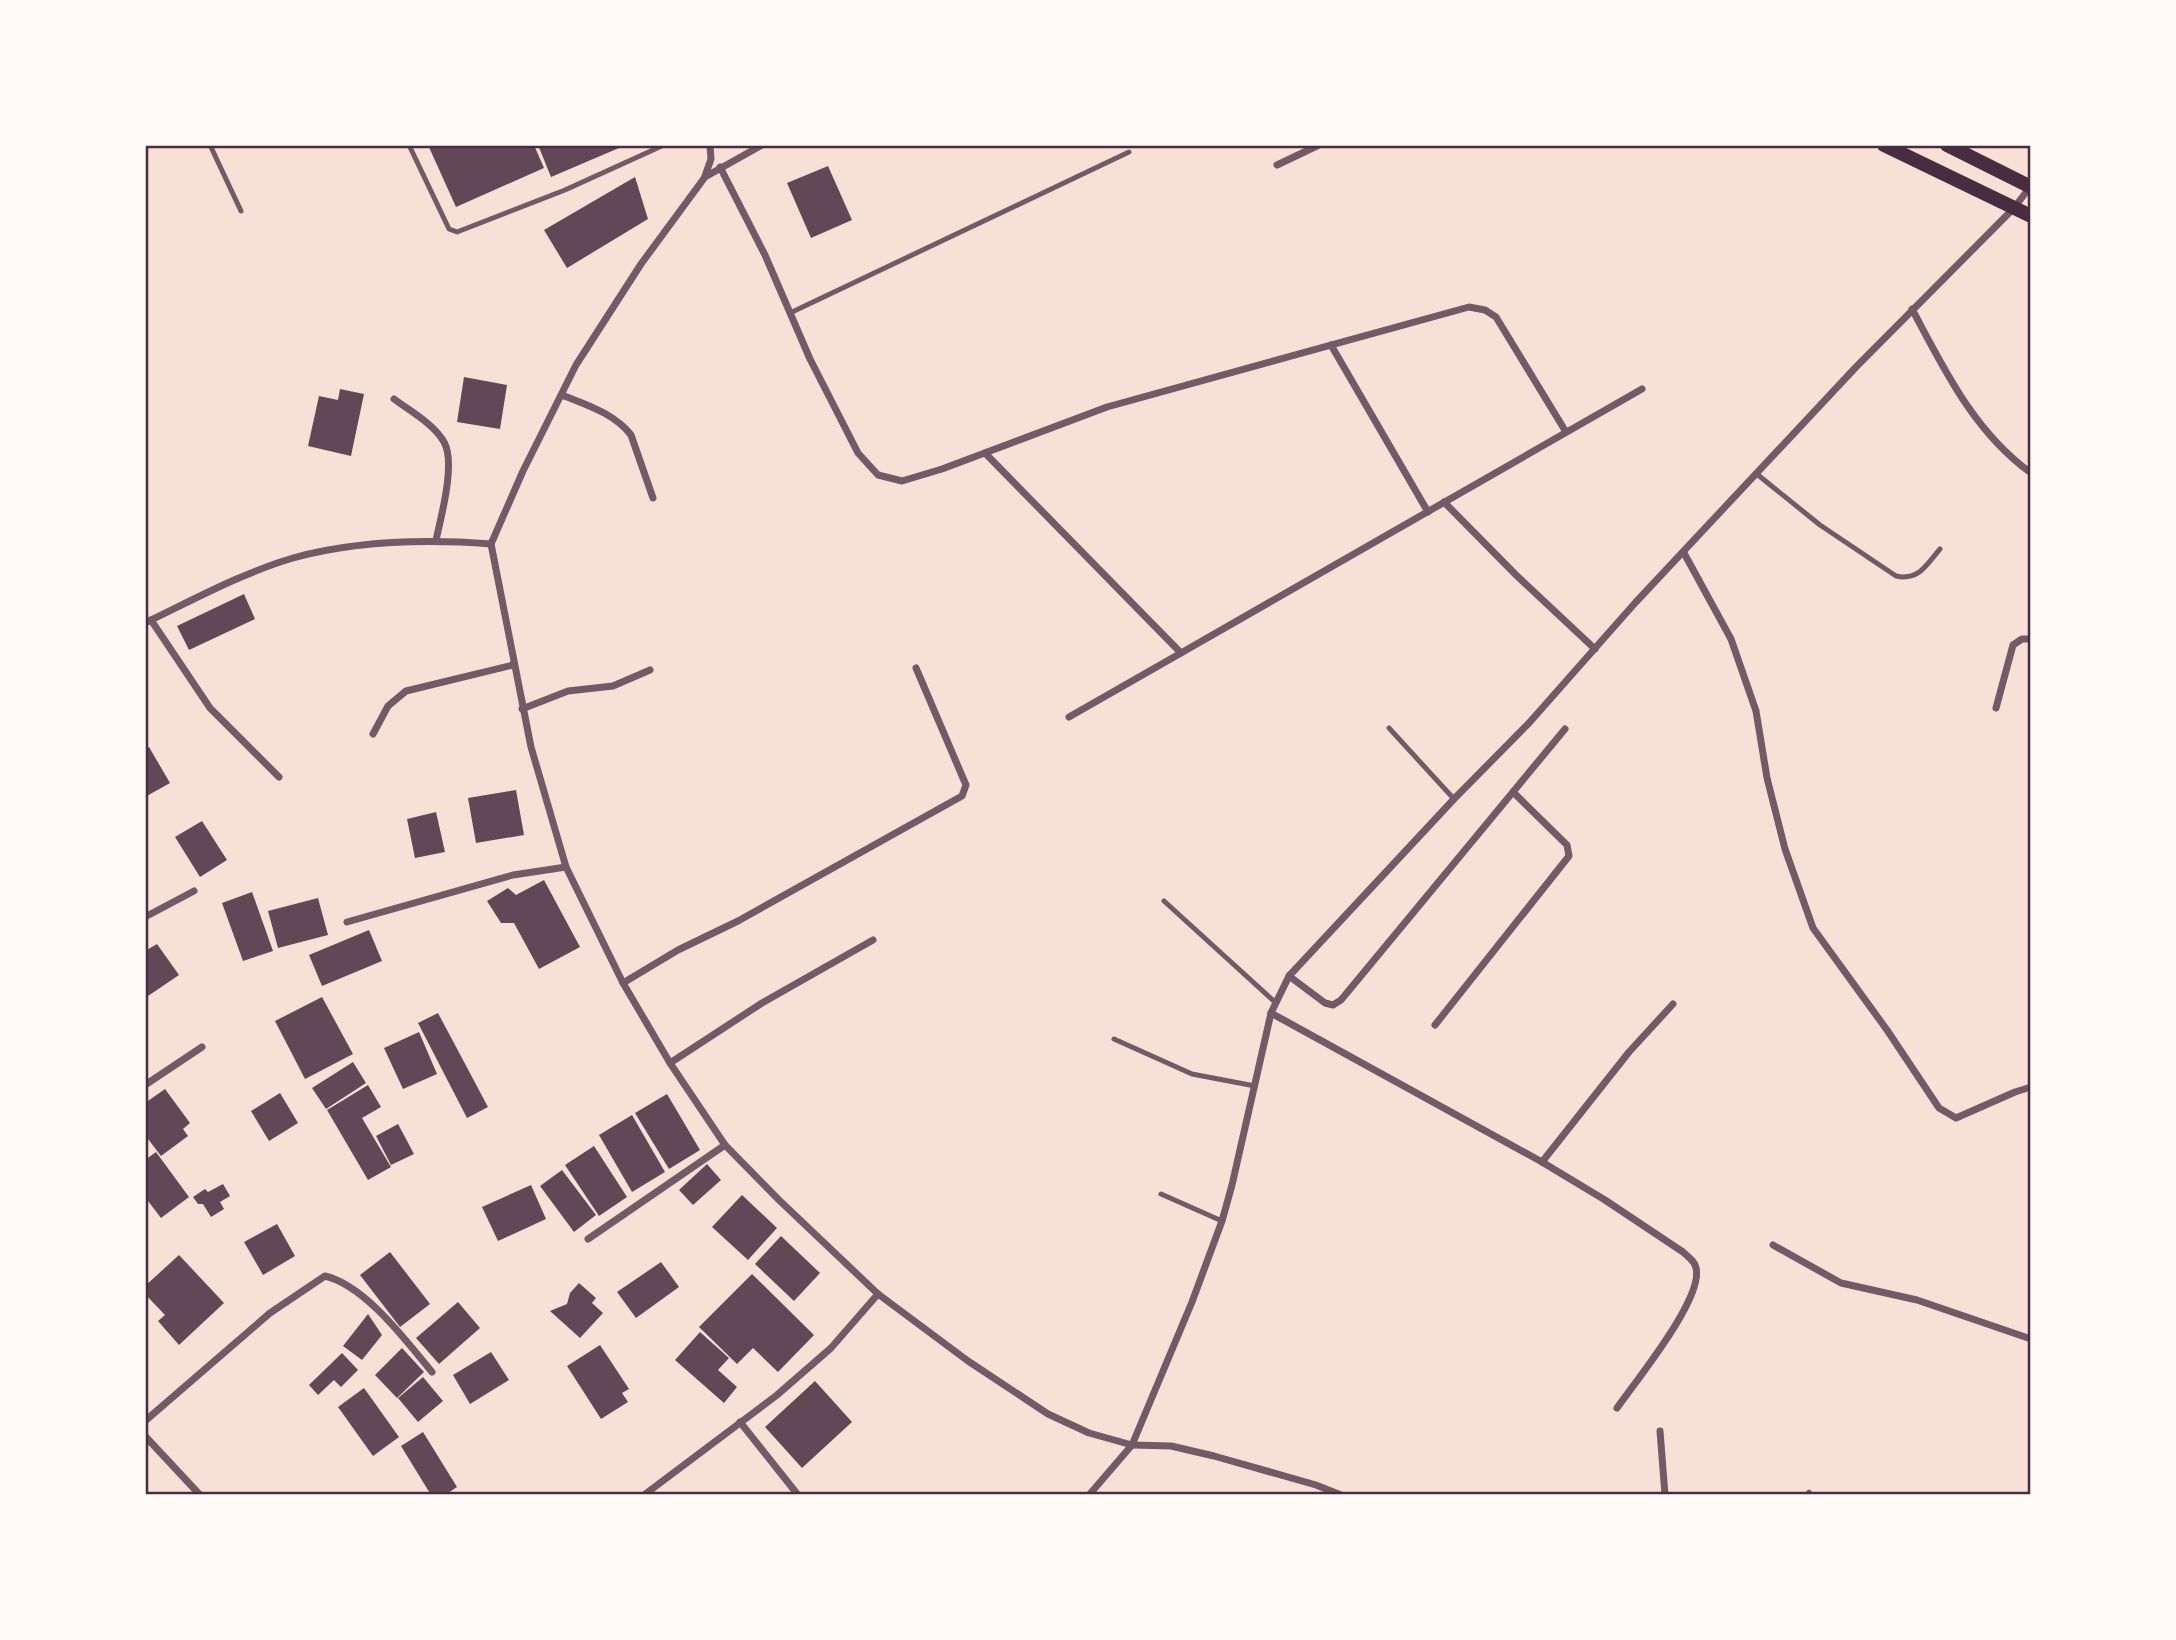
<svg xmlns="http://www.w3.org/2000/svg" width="2176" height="1640" font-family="'Times New Roman',serif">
	<rect width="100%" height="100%" fill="#f7e1d7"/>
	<g fill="#644757">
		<polygon points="428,145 534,145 544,168 456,207"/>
		<polygon points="538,145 626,145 551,177"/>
		<polygon points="828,166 852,220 811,238 787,183"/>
		<polygon points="635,177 648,219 567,268 544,230"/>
		<polygon points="464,377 507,385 500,429 457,422"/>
		<polygon points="340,389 364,394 351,456 308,446 319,396 338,400"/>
		<polygon points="244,594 255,619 189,650 177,626"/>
		<polygon points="149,747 170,783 145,797 145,749"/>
		<polygon points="516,790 524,835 476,843 468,798"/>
		<polygon points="436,812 445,852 415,858 407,819"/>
		<polygon points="202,821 227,860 200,877 175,837"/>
		<polygon points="544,880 580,947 539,969 514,923 501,923 487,901 508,888 516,895"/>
		<polygon points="252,892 273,951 243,961 222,903"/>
		<polygon points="318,898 328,935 278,948 268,911"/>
		<polygon points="369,930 382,961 322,986 309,955"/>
		<polygon points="157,944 179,975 145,998 145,951"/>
		<polygon points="322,997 353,1054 305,1079 275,1021"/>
		<polygon points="438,1013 488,1107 467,1118 418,1023"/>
		<polygon points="419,1032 437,1074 403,1089 384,1048"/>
		<polygon points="353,1062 366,1083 326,1109 312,1088"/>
		<polygon points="368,1085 381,1107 362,1118 391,1167 368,1180 327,1110"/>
		<polygon points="165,1089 190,1123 183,1129 188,1136 161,1156 145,1135 145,1103"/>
		<polygon points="280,1093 298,1123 269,1141 251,1111"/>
		<polygon points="667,1094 700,1150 669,1169 635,1113"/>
		<polygon points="632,1115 665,1172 632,1192 599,1135"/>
		<polygon points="398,1124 414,1154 391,1165 376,1136"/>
		<polygon points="594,1146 627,1197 599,1216 565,1165"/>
		<polygon points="156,1152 189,1197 161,1218 145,1197 145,1160"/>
		<polygon points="707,1164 721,1180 693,1205 679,1190"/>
		<polygon points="562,1170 596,1215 574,1232 540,1186"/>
		<polygon points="223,1184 230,1196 220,1202 224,1209 211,1217 203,1204 198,1204 193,1197 205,1189 208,1192"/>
		<polygon points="531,1185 546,1219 498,1241 482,1207"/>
		<polygon points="742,1195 777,1228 748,1260 712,1227"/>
		<polygon points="277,1224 295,1256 263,1275 244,1242"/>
		<polygon points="781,1236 820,1273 794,1301 755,1264"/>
		<polygon points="390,1252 430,1304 400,1327 360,1275"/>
		<polygon points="179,1255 224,1303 179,1345 158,1321 165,1315 145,1294 145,1286"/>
		<polygon points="661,1262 679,1287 636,1318 617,1292"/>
		<polygon points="752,1274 814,1335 778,1372 753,1348 737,1364 699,1327"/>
		<polygon points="579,1283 596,1298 592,1303 603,1313 580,1338 550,1311 567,1304 570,1293"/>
		<polygon points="458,1302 480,1328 439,1364 416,1338"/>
		<polygon points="368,1314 382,1335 362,1360 343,1346"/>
		<polygon points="700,1332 729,1358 718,1370 737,1387 724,1403 675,1360"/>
		<polygon points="600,1345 629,1389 622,1393 628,1402 601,1419 567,1366"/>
		<polygon points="402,1348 424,1372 397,1398 375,1375"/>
		<polygon points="491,1352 509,1380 470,1404 453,1375"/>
		<polygon points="342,1353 358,1370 341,1387 334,1380 318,1395 309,1385"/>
		<polygon points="423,1377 443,1401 418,1422 398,1398"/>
		<polygon points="815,1381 852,1422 802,1468 765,1427"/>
		<polygon points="364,1388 399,1437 373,1456 338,1407"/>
		<polygon points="423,1432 457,1487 445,1495 431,1495 401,1446"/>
	</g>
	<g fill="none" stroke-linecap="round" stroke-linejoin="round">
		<g stroke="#755966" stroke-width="5">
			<polyline points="210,145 241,211"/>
			<polyline points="409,145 449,229 457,232 565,190 664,145"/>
			<polyline points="790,313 1129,152"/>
			<path d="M 1758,475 L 1820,525 L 1896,576 C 1919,581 1926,565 1940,549"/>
			<polyline points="1389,728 1454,799"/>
			<polyline points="1164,901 1276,1003"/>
			<polyline points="1114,1039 1192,1074 1255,1086"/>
			<polyline points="1161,1194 1222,1221"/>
			<polyline points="1808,1495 1809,1492"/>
		</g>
		<g stroke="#755966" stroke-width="7">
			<polyline points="762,145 705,177 641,264 576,365 523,471 491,544 531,747 566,867 623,983 670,1063 725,1145 779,1200 878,1294 968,1361 1048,1414 1089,1433 1132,1445 1171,1446 1214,1456 1316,1485 1341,1495"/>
			<polyline points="1277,165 1319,145"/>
			<polyline points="720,167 765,255 810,359 858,453 878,475 902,481 942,469 1107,407 1469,307 1485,310 1496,317 1566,432"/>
			<polyline points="705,176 711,159 710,145"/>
			<path d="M 1912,309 C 1944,369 1974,432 2031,473"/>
			<polyline points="1331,345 1428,512"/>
			<path d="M 562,395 C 586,405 614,413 631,435 L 653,498"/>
			<path d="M 394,399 C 410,411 434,424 444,442 C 456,463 441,517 436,540"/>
			<polyline points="985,453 1181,653 1642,389"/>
			<polyline points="1444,502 1516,575 1595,649"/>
			<polyline points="1684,553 1731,639 1756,711 1767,778 1785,849 1813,928 1887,1030 1939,1108 1956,1118 2015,1092 2031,1087"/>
			<polyline points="151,620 210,708 279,777"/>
			<path d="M 145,623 C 193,600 242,573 293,558 C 358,540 425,539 491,544"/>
			<polyline points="1996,708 2013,645 2022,639 2031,639"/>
			<polyline points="522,709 568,691 613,686 650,670"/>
			<polyline points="1069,717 1181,653"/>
			<polyline points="373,734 388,706 406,691 513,665"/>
			<polyline points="145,917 194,891"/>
			<polyline points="347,922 513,875 566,867"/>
			<polyline points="1289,976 1325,1003 1333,1005 1341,1000 1565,729"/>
			<polyline points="623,983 678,950 738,921 962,796 966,785 916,668"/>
			<path d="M 1271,1013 L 1542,1162 L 1605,1200 L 1683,1252 C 1688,1257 1695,1261 1696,1268 C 1704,1298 1635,1382 1617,1408"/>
			<polyline points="1435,1025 1569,856 1567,845 1513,792"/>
			<polyline points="670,1063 762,1003 873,940"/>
			<polyline points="145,1085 202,1047"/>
			<polyline points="1542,1162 1629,1052 1673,1004"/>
			<polyline points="588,1239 725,1145"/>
			<polyline points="1773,1245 1841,1283 1917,1300 2031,1339"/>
			<path d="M 145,1421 L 270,1313 L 325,1276 C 366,1286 406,1341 432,1372"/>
			<polyline points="740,1422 798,1495"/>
			<polyline points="1660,1431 1665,1495"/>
			<polyline points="145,1436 200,1495"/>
			<polyline points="644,1495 777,1395 831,1348 878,1294"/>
			<polyline points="1089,1495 1132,1445 1192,1302 1222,1221 1232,1185 1271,1013 1289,976 1454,799 1529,723 1635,603 1856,367 2014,208 2030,187"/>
		</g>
		<g stroke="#4a2c40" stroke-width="14">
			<polyline points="1884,145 2031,216"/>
			<polyline points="1947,145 2031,187"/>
		</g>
	</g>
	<rect width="2176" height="1640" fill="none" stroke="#fffaf5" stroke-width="294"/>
	<rect x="147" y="147" width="1882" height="1346" fill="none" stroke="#4a2c40" stroke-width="2.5"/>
</svg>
